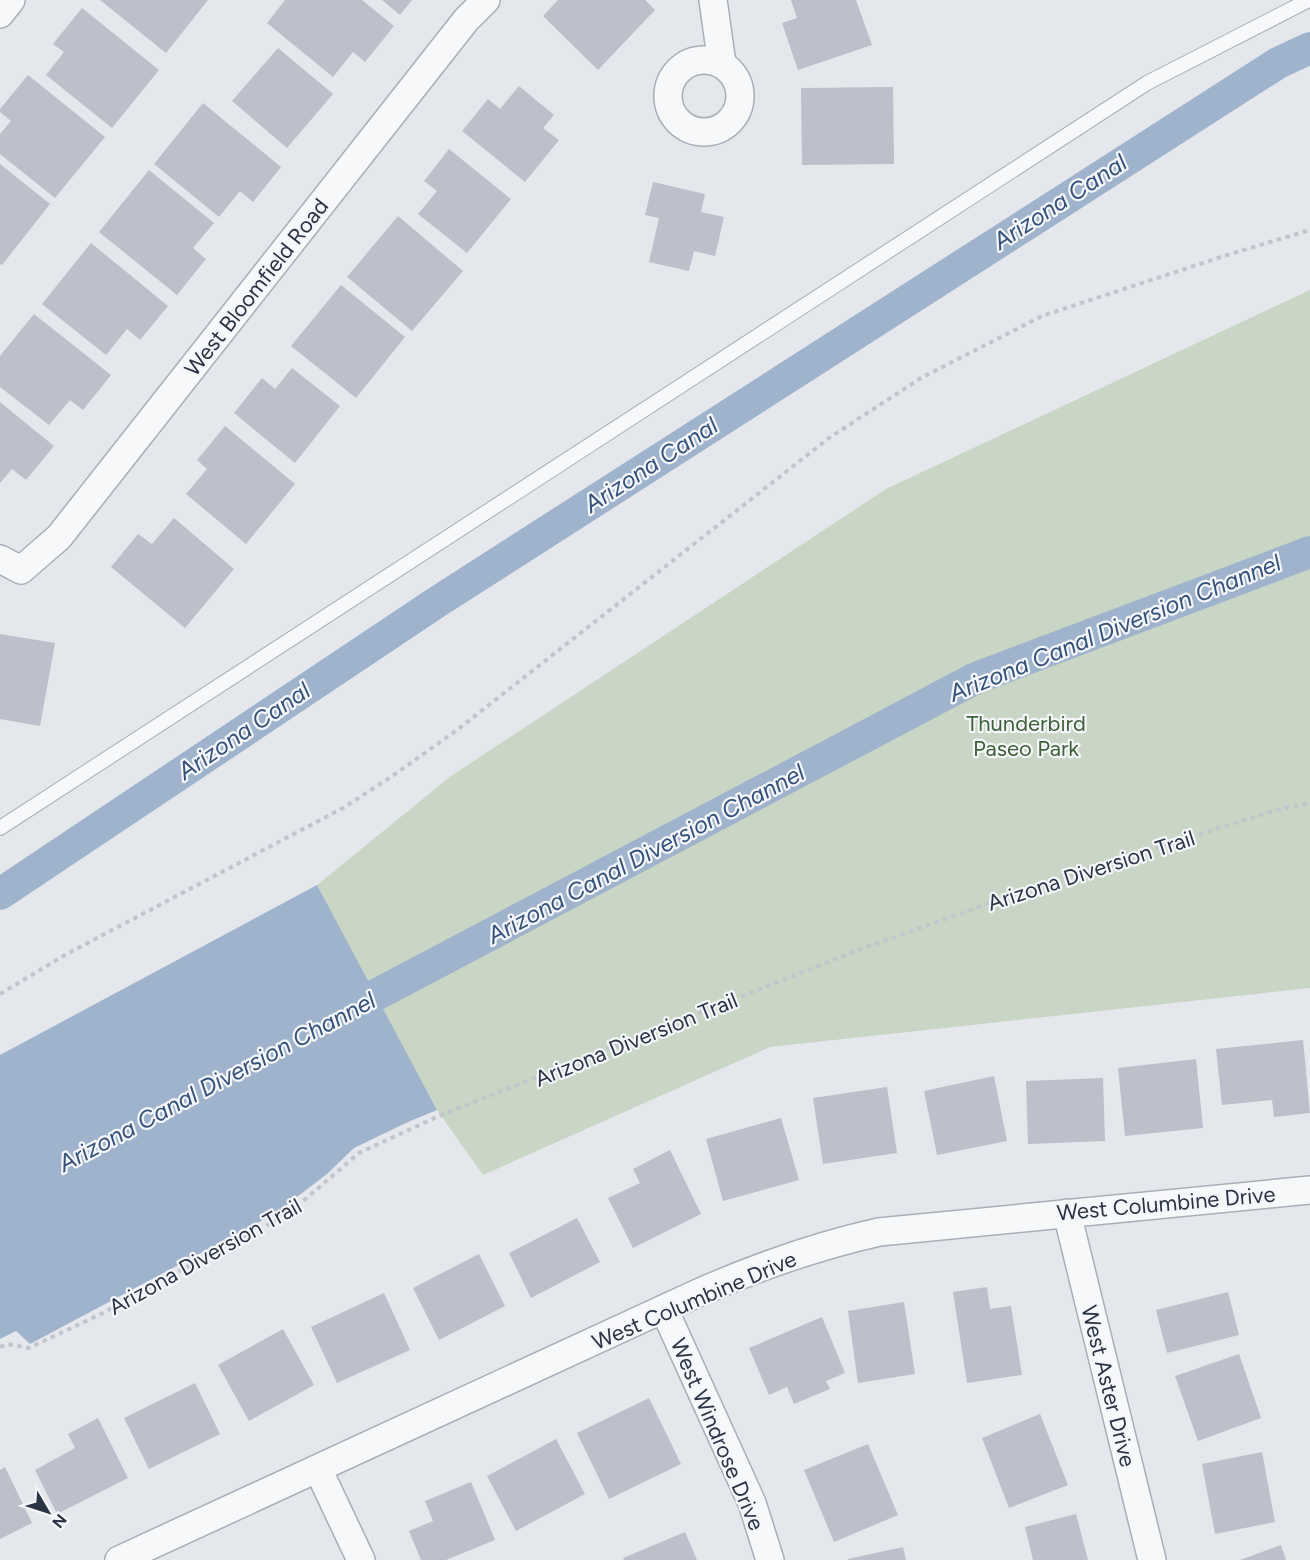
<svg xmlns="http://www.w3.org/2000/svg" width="1310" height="1560" font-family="Figtree,sans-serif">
	<rect width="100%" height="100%" fill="#e4e7ec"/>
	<polygon fill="#c9d6c5" points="1310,290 1310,988 770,1047 483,1175 437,1110 349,948 317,885 451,776 886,489"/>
	<polygon fill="#9fb4cc" points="317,885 437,1110 408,1122 354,1148 327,1174 276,1213 30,1344 16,1331 0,1339 0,1055"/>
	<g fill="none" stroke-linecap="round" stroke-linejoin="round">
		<g stroke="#9fb4cc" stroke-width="32">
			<polyline points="0,894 437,602 1278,63 1310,48"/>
			<polyline points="336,1016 976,678 1310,552"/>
		</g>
	</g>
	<g fill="#bbc0ca">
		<polygon points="100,0 208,0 166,53"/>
		<polygon points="285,0 362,0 394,26 365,62 353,52 333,77 267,23"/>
		<polygon points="382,0 412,0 400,15"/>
		<polygon points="558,0 645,0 655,10 598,70 543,16"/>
		<polygon points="791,0 856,0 872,45 798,70 782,23 797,18"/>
		<polygon points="82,8 159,70 112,128 46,75 64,52 53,44"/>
		<polygon points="278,48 333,94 287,148 232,101"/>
		<polygon points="28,75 105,137 55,198 0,154 0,134 11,121 0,112 0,109"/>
		<polygon points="519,86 554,115 543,128 559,140 525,182 462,131 488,99 500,109"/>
		<polygon points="893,87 894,164 802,165 801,88"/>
		<polygon points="203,103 281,167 253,202 240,191 219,217 154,164"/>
		<polygon points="449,149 511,199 467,253 418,214 437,191 424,181"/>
		<polygon points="0,164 50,204 2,265 0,264"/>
		<polygon points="149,170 214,223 193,248 206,259 177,295 99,232"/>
		<polygon points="653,182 705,194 701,212 724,217 715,256 694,251 689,271 649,262 659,218 645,215"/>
		<polygon points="398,216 463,271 412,331 347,277"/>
		<polygon points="91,243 168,306 140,340 127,329 106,355 42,304"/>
		<polygon points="341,285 405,337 356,398 291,346"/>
		<polygon points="34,314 111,375 83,410 70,400 49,425 0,387 0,356"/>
		<polygon points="292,368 340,406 295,463 234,413 262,378 275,389"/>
		<polygon points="0,402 54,446 26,480 12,469 0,483"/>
		<polygon points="225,426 295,484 246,544 186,494 207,469 197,460"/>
		<polygon points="174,518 234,569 185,628 111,567 138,534 152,544"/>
		<polygon points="0,634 55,643 40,726 0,719"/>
		<polygon points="1303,1040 1310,1113 1274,1117 1272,1100 1222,1105 1216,1049"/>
		<polygon points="1196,1059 1203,1128 1125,1136 1118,1068"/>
		<polygon points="994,1076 1007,1141 937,1155 924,1091"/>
		<polygon points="1103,1078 1105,1141 1028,1144 1026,1081"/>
		<polygon points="887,1087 897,1153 823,1164 813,1098"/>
		<polygon points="781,1118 799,1180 723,1201 706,1139"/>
		<polygon points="670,1150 701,1214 633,1248 608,1198 640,1183 633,1169"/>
		<polygon points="577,1218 600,1262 531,1298 509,1253"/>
		<polygon points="479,1254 505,1306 439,1340 413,1288"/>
		<polygon points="987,1287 990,1309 1011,1306 1022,1375 967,1383 953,1292"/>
		<polygon points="1228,1292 1239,1335 1167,1353 1156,1310"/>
		<polygon points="384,1293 410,1350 337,1383 311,1327"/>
		<polygon points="904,1302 915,1374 858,1383 848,1311"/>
		<polygon points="822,1317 845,1373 826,1381 830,1389 794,1404 787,1387 769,1395 749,1348"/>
		<polygon points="283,1329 314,1385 249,1421 218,1365"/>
		<polygon points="1239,1354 1261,1418 1198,1441 1175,1376"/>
		<polygon points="195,1383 220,1434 149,1469 124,1418"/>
		<polygon points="649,1398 681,1464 609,1499 577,1433"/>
		<polygon points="1040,1414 1068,1485 1009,1508 982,1438"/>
		<polygon points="98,1418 128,1478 57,1514 35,1470 75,1448 68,1434"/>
		<polygon points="556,1439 585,1494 516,1531 487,1476"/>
		<polygon points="868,1444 898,1515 834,1542 804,1470"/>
		<polygon points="1262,1452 1275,1522 1215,1534 1202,1464"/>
		<polygon points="5,1467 32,1523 0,1539 0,1470"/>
		<polygon points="471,1482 495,1540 446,1560 421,1560 409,1531 433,1521 425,1501"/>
		<polygon points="1076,1514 1088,1560 1033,1560 1025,1527"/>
		<polygon points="685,1532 697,1560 624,1560 623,1558"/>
		<polygon points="1281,1545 1286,1560 1240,1560"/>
		<polygon points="903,1547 906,1560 848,1560 848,1559"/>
	</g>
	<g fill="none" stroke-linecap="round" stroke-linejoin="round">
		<defs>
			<polyline id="lane" points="0,828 1147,83 1309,0"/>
			<g id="street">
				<polyline points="713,0 722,64"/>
				<polyline points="0,14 11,0"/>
				<circle cx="704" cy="96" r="36"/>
				<polyline points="0,559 21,570 59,537 466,20 486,0"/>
				<polyline points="1067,1213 1152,1560"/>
				<polyline points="664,1309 752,1503 770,1560"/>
				<polyline points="318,1469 361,1560"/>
				<path d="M 119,1560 L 698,1293 C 757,1267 817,1246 879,1232 L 1310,1190"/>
			</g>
		</defs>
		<use href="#lane" stroke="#a9aeb7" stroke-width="16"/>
		<use href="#street" stroke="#a9aeb7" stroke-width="30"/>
		<g stroke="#c2c5cb" stroke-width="4" stroke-dasharray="4.5 4.5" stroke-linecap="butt">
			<polyline points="0,994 65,955 343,808 391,777 457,730 829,438 921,378 1042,316 1227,255 1310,230"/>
			<polyline points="0,1347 8,1344 29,1348 103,1313 151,1286 273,1222 295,1208 359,1153 441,1115 856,951 1057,879 1280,809 1310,803"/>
		</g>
		<use href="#lane" stroke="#f7f8fa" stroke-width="14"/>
		<use href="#street" stroke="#f7f8fa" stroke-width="27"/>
	</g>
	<g text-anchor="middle" stroke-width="4.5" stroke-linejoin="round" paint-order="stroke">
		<g font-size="22" fill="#2b3445" stroke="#f4f6f9">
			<text transform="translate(256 287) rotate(-52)" y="8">West Bloomfield Road</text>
			<text transform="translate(1091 870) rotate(-18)" y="8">Arizona Diversion Trail</text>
			<text transform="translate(636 1039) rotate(-22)" y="8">Arizona Diversion Trail</text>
			<text transform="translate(1166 1203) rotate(-5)" y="8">West Columbine Drive</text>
			<text transform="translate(205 1256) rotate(-29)" y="8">Arizona Diversion Trail</text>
			<text transform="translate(694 1300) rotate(-23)" y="8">West Columbine Drive</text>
			<text transform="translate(1109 1386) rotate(76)" y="8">West Aster Drive</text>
			<text transform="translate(718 1434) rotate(67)" y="8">West Windrose Drive</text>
		</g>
		<g font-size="22" fill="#3f6138" stroke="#f4f6f9">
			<text x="1026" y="731">Thunderbird<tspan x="1026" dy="25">Paseo Park</tspan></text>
		</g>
		<g font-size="24" font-style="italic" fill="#34527a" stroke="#f4f6f9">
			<text transform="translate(1060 202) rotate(-33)" y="8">Arizona Canal</text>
			<text transform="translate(651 465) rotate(-33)" y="8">Arizona Canal</text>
			<text transform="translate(1115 628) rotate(-22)" y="8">Arizona Canal Diversion Channel</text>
			<text transform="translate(244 731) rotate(-34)" y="8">Arizona Canal</text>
			<text transform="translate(646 854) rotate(-28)" y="8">Arizona Canal Diversion Channel</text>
			<text transform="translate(217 1082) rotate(-28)" y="8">Arizona Canal Diversion Channel</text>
		</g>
	</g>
	<g transform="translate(48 1512) rotate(129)" stroke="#f4f6f9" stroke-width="4.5" paint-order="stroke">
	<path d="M0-4.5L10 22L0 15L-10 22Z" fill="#2b3445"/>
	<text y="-9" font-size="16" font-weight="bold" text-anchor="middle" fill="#2b3445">N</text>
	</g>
</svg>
